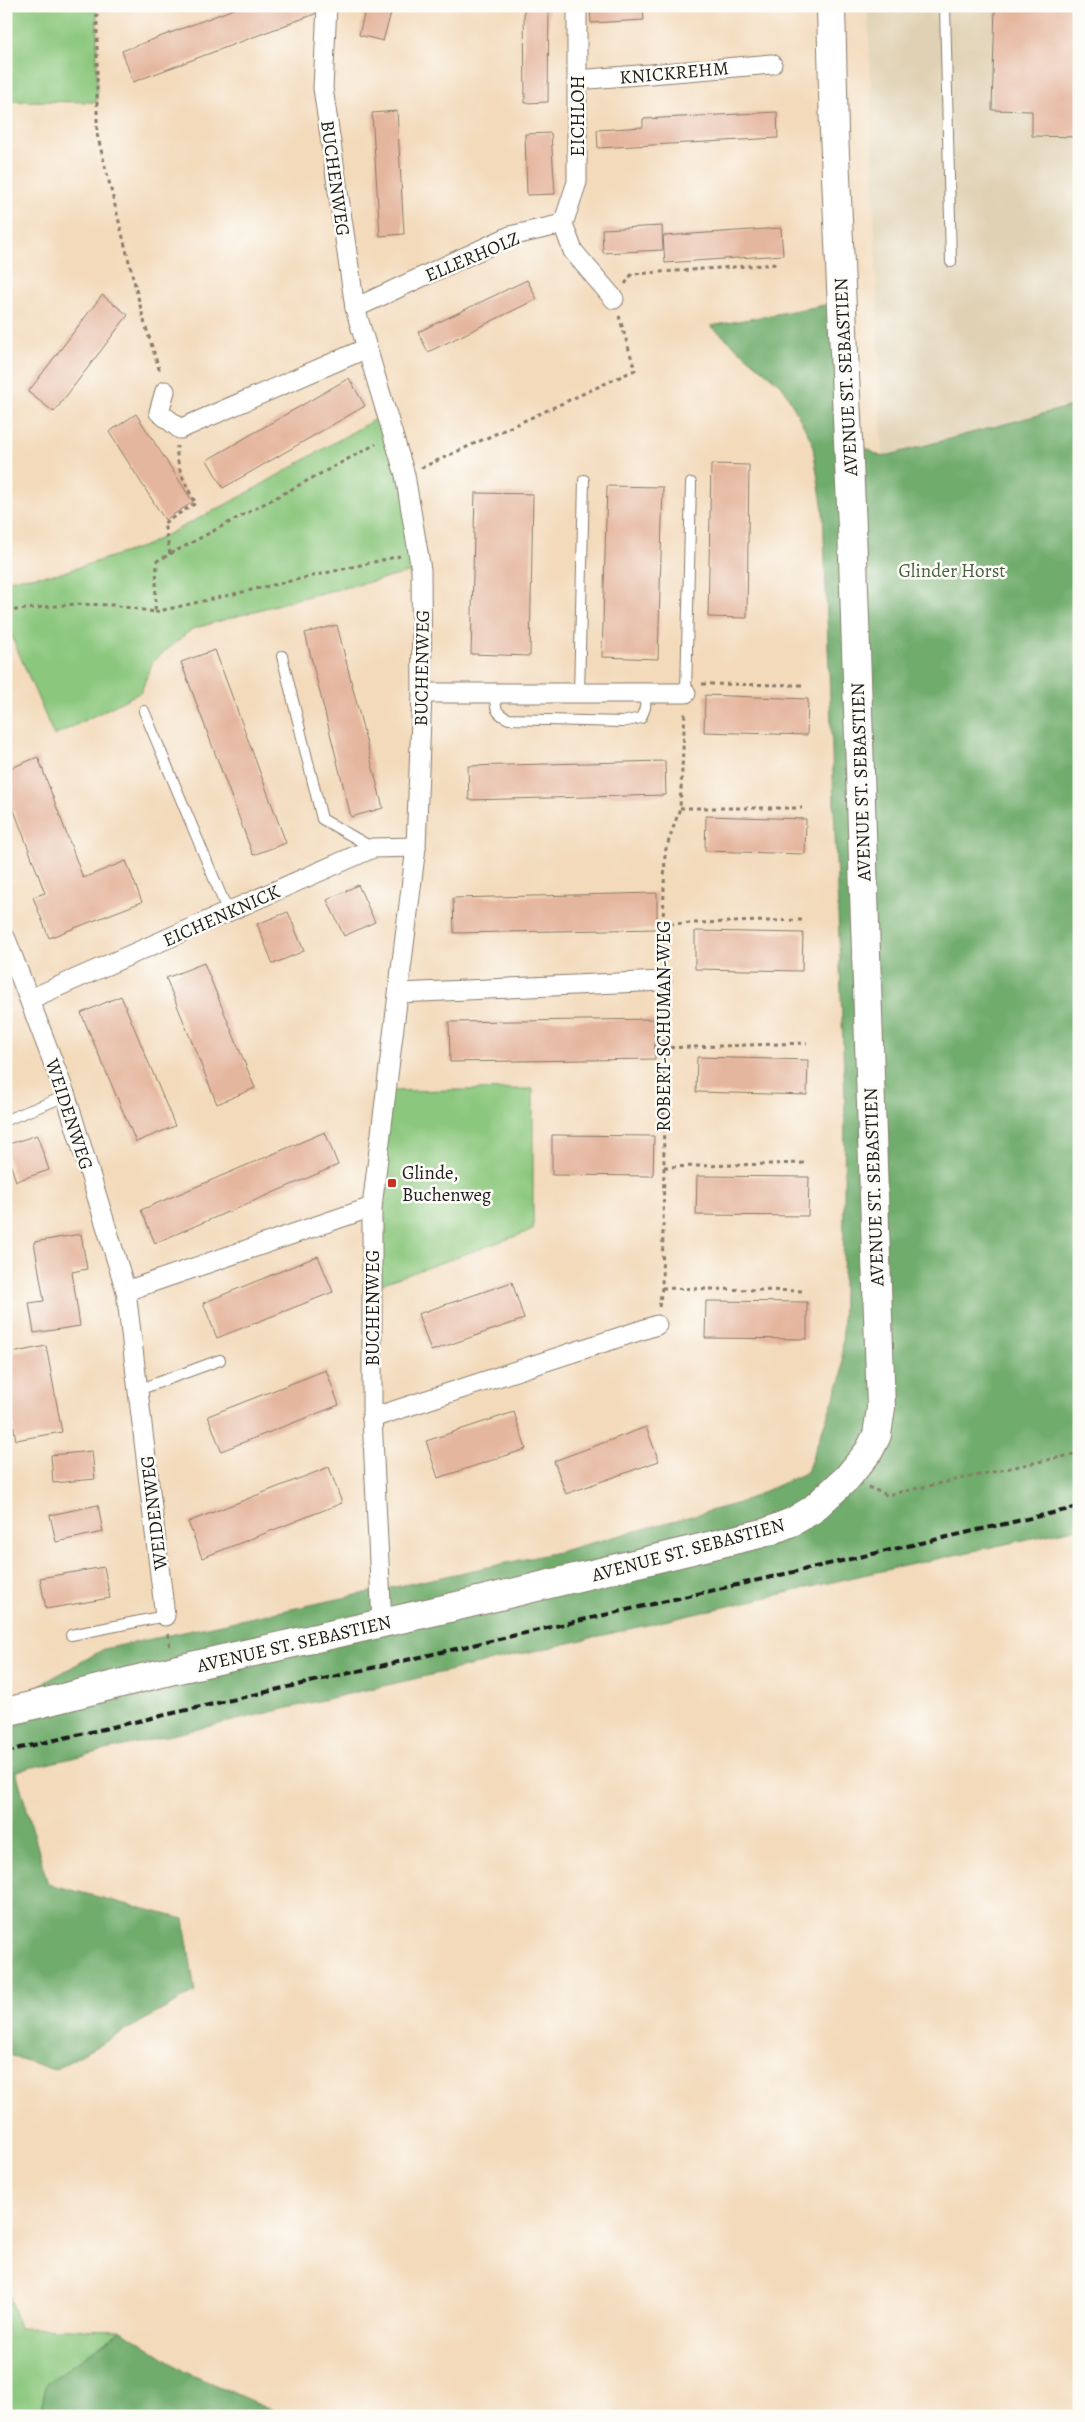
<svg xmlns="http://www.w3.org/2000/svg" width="1085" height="2422" font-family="Alegreya,serif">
	<rect width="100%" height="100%" fill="#fdfcf7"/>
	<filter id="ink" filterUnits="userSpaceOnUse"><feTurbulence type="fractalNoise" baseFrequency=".02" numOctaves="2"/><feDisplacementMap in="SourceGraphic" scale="10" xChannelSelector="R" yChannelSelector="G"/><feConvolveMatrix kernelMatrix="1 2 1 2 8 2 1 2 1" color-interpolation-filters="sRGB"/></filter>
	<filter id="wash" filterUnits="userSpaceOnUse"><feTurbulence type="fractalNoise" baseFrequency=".0096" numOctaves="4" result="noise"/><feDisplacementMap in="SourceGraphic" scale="20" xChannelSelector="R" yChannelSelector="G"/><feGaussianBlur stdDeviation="1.12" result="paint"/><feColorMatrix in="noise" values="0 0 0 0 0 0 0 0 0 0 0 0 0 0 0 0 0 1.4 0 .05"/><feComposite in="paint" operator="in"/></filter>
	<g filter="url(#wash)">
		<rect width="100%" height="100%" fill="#f3dabb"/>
		<polygon fill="#e0d1b4" points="868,6 1079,6 1079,404 882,457"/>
		<g fill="#8bc77d" stroke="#54724c">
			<polygon points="6,6 97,6 97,102 6,101"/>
			<polygon points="387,412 421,570 300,598 192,629 153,661 141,692 54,736 6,623 6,580 61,573 145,546 242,496"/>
			<polygon points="533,1089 533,1230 372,1287 385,1091"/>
			<polygon points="6,2284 19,2328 122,2330 47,2383 39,2416 6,2416"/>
		</g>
		<g fill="#70ac6c" stroke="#466444">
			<polygon points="841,302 849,439 882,457 1079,404 1079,1528 863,1575 16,1771 48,1884 184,1919 195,1992 54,2070 6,2054 8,1703 104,1649 558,1552 739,1503 807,1472 842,1376 845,1101 823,510 812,442 783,387 711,326"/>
			<polygon points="122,2330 185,2372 288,2416 39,2416 47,2383"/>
		</g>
		<g id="blocks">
			<g fill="#e5b69e">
				<polygon points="242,6 316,6 315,14 133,82 122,51"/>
				<polygon points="366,6 393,6 383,41 359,35"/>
				<polygon points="524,6 549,6 548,102 525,103"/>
				<polygon points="590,6 643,6 644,20 591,23"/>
				<polygon points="995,6 1079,6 1079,137 1032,136 1032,111 992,110"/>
				<polygon points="397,111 404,234 380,236 372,113"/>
				<polygon points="777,112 778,138 598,148 597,130 643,127 643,119"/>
				<polygon points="551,133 555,194 527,195 525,134"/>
				<polygon points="662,226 663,250 603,253 602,229"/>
				<polygon points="781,228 783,255 665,263 663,236"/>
				<polygon points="527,280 537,299 428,352 418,332"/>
				<polygon points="102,295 128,315 54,412 28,392"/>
				<polygon points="349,378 365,406 223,488 207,460"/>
				<polygon points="136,414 193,502 165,520 109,432"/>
				<polygon points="711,464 749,465 747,618 708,617"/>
				<polygon points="607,486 663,487 658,659 602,657"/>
				<polygon points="475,493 533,494 530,656 471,654"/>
				<polygon points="337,625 383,808 351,817 305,633"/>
				<polygon points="215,650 286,843 253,855 181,662"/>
				<polygon points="705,695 808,699 807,735 704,732"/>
				<polygon points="38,757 83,878 126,861 142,902 49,938 33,897 45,893 6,789 6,770"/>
				<polygon points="665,761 666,795 469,800 468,766"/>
				<polygon points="706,816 806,819 805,854 705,851"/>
				<polygon points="358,885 375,922 344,936 327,900"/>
				<polygon points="657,893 657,929 454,933 453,898"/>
				<polygon points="288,912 304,951 273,964 257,924"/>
				<polygon points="695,931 803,933 802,971 695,969"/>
				<polygon points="204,963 255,1088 217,1104 166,978"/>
				<polygon points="121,996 175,1126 136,1142 81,1013"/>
				<polygon points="654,1019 655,1059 450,1062 449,1022"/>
				<polygon points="697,1057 808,1060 807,1095 696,1092"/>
				<polygon points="325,1132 338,1165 155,1243 141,1210"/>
				<polygon points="37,1135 49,1170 16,1181 6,1152 6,1145"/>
				<polygon points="552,1135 654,1136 653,1176 552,1175"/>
				<polygon points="697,1176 809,1177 808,1216 696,1215"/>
				<polygon points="81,1234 87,1269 72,1272 80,1326 34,1333 29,1303 44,1301 34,1242"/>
				<polygon points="318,1256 333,1292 217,1338 203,1303"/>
				<polygon points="512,1282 524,1319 431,1351 418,1314"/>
				<polygon points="706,1301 807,1302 807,1339 705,1338"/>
				<polygon points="46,1346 62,1432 16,1440 6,1383 6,1354"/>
				<polygon points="326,1370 339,1405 221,1451 208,1416"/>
				<polygon points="514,1412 526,1449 438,1478 426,1441"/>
				<polygon points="646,1427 659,1461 566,1494 554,1461"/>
				<polygon points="92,1451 95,1479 53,1483 51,1455"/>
				<polygon points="329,1467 342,1503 202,1558 188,1522"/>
				<polygon points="98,1505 103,1532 56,1542 50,1515"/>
				<polygon points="104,1567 110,1598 46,1609 40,1578"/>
			</g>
		</g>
	</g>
	<g filter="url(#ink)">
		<use href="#blocks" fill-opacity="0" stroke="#887b6c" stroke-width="1"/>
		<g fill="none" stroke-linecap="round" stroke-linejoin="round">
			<defs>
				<g id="service">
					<polyline points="945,6 951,262"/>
					<polyline points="282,656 322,819 373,848"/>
					<path d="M 495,693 C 495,707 495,714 509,719 L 622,722 L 641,718 L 645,708 L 646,693"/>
					<polyline points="686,693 691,483"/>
					<polyline points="579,694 584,480"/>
					<polyline points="144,711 228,912"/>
					<polyline points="6,1120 66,1096"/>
					<polyline points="138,1390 220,1360"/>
					<polyline points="71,1635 165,1616"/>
				</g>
				<g id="minor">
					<polyline points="327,6 323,88 355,308 405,475 421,570 422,693 416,847 372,1207 372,1418 382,1623"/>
					<polyline points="577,80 772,64"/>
					<polyline points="563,224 577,182 577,6"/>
					<polyline points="355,308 510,236 563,224 573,251 614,299"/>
					<polyline points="165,391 159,412 180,429 365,349"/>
					<polyline points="422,693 686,693"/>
					<polyline points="6,939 66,1096 126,1291 165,1616"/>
					<polyline points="399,993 662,981"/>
					<polyline points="30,999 373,848 416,847"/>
					<polyline points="126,1291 372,1207"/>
					<polyline points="372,1418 657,1325"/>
				</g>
				<polyline id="secondary" points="6,1712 174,1670 449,1608 767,1532 792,1522 812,1510 847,1478 869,1451 877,1435 881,1408 852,528 834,132 831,6"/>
			</defs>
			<use href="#service" stroke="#887b6c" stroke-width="12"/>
			<use href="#minor" stroke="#887b6c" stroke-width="21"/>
			<use href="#secondary" stroke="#887b6c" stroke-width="30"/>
			<g stroke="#887b6c" stroke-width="3" stroke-dasharray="4 4" stroke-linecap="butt">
				<polyline points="97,6 97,134 144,321 160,372"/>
				<polyline points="625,284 632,274 777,264"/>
				<polyline points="421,468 635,370 619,316"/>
				<path d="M 170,554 L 164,523 L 196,503 C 186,487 175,465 177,446"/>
				<polyline points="6,611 75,604 113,605 155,612 157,561 376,444"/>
				<polyline points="155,612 400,556"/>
				<polyline points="702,684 802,685"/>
				<polyline points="680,808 802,808"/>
				<polyline points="662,924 802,920"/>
				<polyline points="662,963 665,852 680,808 685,711"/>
				<polyline points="662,1048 807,1043"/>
				<polyline points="664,1167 805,1163"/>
				<polyline points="662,1288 804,1291"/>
				<polyline points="659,1307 662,1288 664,1167 662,999"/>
				<polyline points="868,1487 887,1495 1079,1453"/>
				<polyline points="168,1634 170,1648"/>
			</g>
			<use href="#service" stroke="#fff" stroke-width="10"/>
			<use href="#minor" stroke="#fff" stroke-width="19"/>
			<use href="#secondary" stroke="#fff" stroke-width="28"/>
			<polyline stroke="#1c1c1c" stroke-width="4" stroke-dasharray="8 4" stroke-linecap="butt" points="6,1753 20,1748 1079,1507"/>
		</g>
	</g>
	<rect fill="#c8321e" stroke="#fdfcf7" stroke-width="2" x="387" y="1178" width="10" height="10" rx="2.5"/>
	<g text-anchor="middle" stroke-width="5" stroke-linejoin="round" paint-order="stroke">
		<g font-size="19" fill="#1c1c1c" stroke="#fdfcf7">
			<text transform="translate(674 72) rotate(-5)" y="7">KNICKREHM</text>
			<text transform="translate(577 116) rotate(-90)" y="7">EICHLOH</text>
			<text transform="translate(336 178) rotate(82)" y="7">BUCHENWEG</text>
			<text transform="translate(472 256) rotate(-23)" y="7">ELLERHOLZ</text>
			<text transform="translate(845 377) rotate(-93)" y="7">AVENUE ST. SEBASTIEN</text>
			<text transform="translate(421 668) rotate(-89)" y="7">BUCHENWEG</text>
			<text transform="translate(860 782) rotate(-92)" y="7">AVENUE ST. SEBASTIEN</text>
			<text transform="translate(221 915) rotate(-24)" y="7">EICHENKNICK</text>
			<text transform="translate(663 1026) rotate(-90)" y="7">ROBERT-SCHUMAN-WEG</text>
			<text transform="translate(70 1114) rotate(72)" y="7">WEIDENWEG</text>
			<text transform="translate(873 1187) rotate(-92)" y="7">AVENUE ST. SEBASTIEN</text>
			<text transform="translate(372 1308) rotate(-90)" y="7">BUCHENWEG</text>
			<text transform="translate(153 1513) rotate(-97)" y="7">WEIDENWEG</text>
			<text transform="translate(688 1549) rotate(-15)" y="7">AVENUE ST. SEBASTIEN</text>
			<text transform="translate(294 1643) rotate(-13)" y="7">AVENUE ST. SEBASTIEN</text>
		</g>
		<g font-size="19" fill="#486043" stroke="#fdfcf7">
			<text x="952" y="577">Glinder Horst</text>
		</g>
		<g font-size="19" fill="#1c1c1c" stroke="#fdfcf7" text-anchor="start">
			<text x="402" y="1179">Glinde,<tspan x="402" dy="22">Buchenweg</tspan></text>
		</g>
	</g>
	<rect width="1085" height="2422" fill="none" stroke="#fdfcf7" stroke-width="25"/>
</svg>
